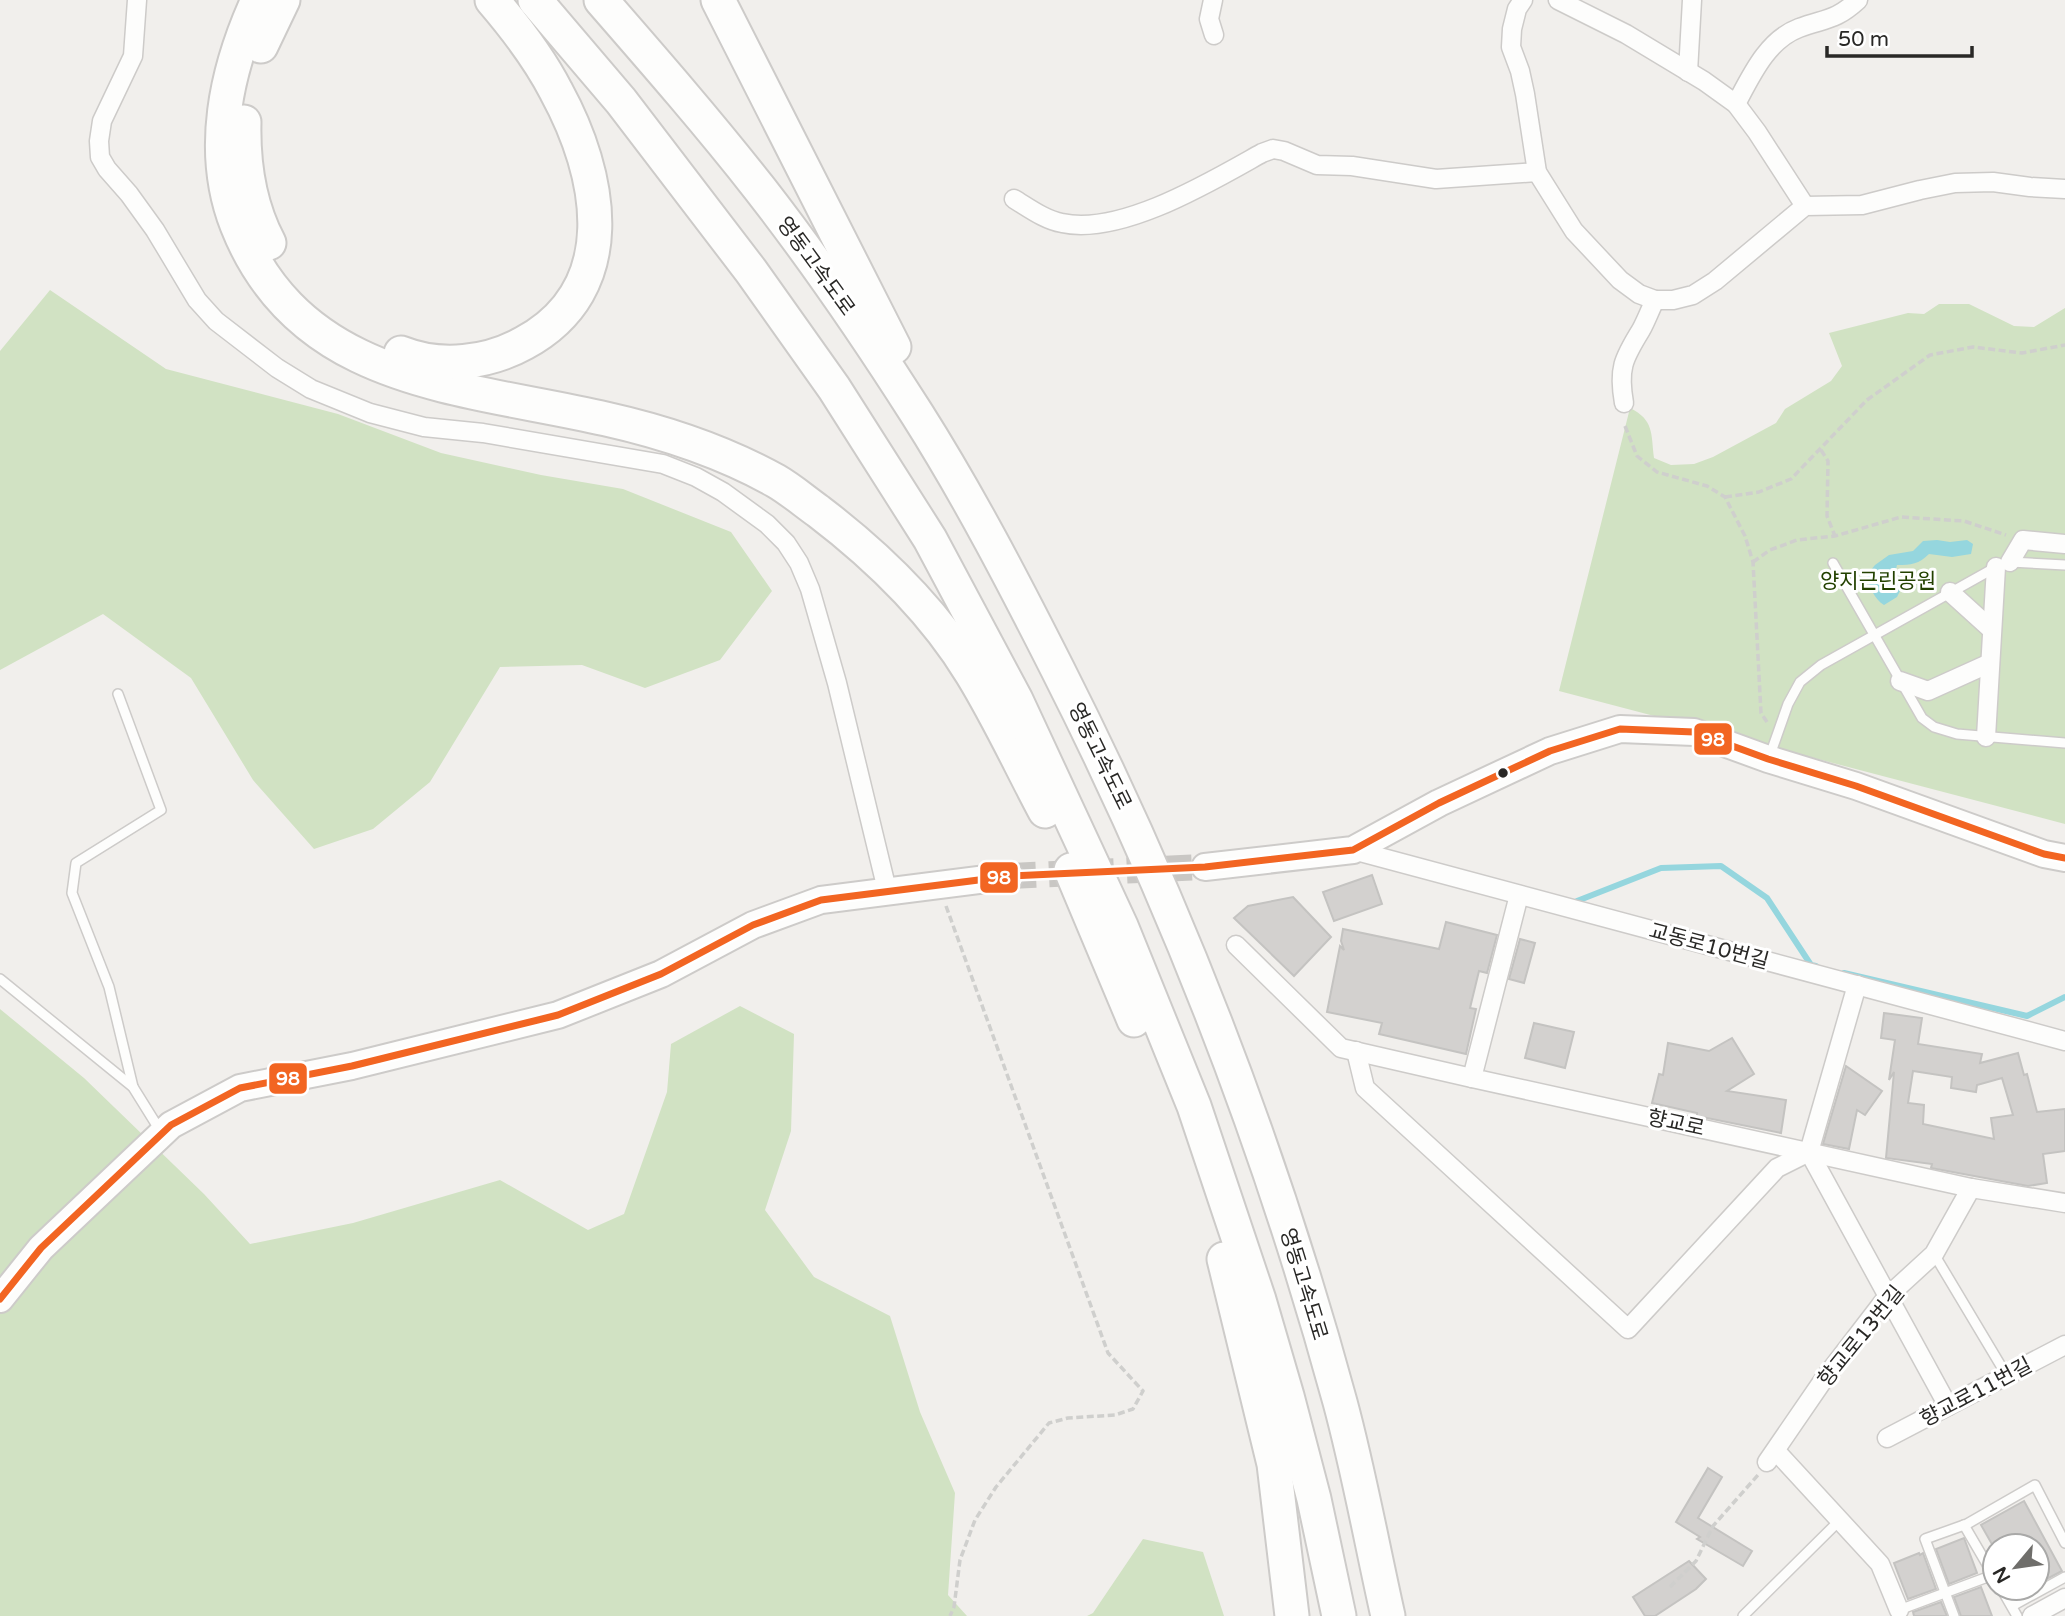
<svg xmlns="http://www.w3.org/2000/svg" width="2065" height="1616" viewBox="0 0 2065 1616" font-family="'Varela Round','Noto Sans KR',sans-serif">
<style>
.green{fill:#d1e2c3}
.water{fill:#95d6de}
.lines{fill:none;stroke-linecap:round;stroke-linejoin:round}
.stream{stroke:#95d6de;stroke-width:6}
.building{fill:#d3d1cf;stroke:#c4c3c1;stroke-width:2;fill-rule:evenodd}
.secondary-tunnel{stroke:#c9c7c4;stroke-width:26;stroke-dasharray:26 13;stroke-linecap:butt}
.lane-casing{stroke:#cdcbc9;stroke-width:12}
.street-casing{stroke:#cdcbc9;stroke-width:21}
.secondary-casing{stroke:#cdcbc9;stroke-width:30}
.highway-casing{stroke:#cdcbc9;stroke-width:37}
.path{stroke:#cfcfcd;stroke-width:3.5;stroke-dasharray:7 3.5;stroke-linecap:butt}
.lane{stroke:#fdfdfc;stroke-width:9}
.street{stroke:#fdfdfc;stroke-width:18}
.secondary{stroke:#fdfdfc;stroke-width:26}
.highway{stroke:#fdfdfc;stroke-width:33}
.bus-1-casing{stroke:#fff;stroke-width:12}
.bus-1{stroke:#f26522;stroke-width:7}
.bus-dot{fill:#292826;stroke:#fff;stroke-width:2.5}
.labels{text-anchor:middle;stroke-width:6;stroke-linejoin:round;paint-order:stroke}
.street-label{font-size:21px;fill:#292826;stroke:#fff}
.park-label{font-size:21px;fill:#234100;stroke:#fff}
.line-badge{stroke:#fff;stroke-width:2.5}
.badge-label{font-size:19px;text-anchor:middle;font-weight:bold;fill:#fff}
</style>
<rect width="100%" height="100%" fill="#f1efec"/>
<g class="green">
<polygon points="50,290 166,369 338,414 441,453 541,475 623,489 731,532 772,591 720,660 645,688 582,665 500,667 430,782 373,829 314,849 253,780 191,678 103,614 0,670 0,351"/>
<path d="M1939,304h30l45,22 20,1 31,-19v516l-506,-133 71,-283c24,12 21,25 24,50l17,7 23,-1 19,-7 63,-34 9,-14 46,-28 11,-15 -13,-33 79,-20 16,1z"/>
<polygon points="740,1006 794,1034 791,1131 765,1210 814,1277 890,1316 920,1412 955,1493 948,1595 967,1616 0,1616 0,1009 84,1078 204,1194 250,1244 353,1223 500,1180 588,1230 624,1214 667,1092 671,1044"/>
<polygon points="1143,1539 1203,1552 1224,1616 1087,1616 1093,1613"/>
</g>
<path class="water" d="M1937,540l13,2 17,-2 6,4 -2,10 -19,3 -23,-3c-10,10 -18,11 -32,11l-2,8 6,16 -4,8 -13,8c-10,-6 -15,-19 -17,-30l8,-10 14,-10 24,-4 10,-10z"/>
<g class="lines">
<g class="stream">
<polyline points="1577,901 1661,868 1721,866 1767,898 1811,965 1816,966"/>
<polyline points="1844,973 2027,1016 2065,997"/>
</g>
</g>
<g class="building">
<polygon points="1372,875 1382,904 1334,921 1323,892"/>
<polygon points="1293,897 1331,937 1294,976 1234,918 1248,906"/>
<polygon points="1446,922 1497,935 1487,973 1479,971 1470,1008 1476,1009 1466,1054 1379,1034 1382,1023 1327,1012 1340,946 1344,950 1341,941 1343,929 1439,949"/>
<polygon points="1520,939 1535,943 1524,983 1509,979"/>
<path d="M1884,1013l38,5 -4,26 64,10 -2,9 38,-10 6,22 3,-1 10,38 28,-3v42l-22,3 4,29 -19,3 -97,-18 1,-4 -46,-6 8,-86 -5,8 6,-40 -14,-2zM1913,1071l39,6 -1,11 25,4 1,-7 25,-7 11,37 -22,3 3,21 -71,-15 1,-19 -16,-2z"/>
<polygon points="1534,1023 1574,1032 1565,1068 1525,1058"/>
<polygon points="1732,1038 1754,1074 1727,1091 1786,1100 1781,1133 1697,1116 1697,1113 1652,1103 1659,1074 1663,1075 1668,1043 1709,1051"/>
<polygon points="1846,1066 1882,1091 1865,1115 1857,1110 1849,1149 1823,1144"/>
<polygon points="1708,1468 1722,1477 1698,1518 1752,1551 1743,1566 1697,1539 1700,1537 1676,1522"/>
<polygon points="2024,1501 2062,1571 2037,1584 2037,1546 1993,1546 1981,1525"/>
<polygon points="1964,1538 1977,1573 1949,1584 1936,1549"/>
<polygon points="1919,1553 1920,1555 1923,1553 1936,1589 1908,1599 1894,1563"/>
<polygon points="1689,1561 1706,1579 1696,1589 1655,1616 1645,1616 1633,1597"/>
<polygon points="1981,1587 1992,1616 1961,1616 1954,1597"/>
<polygon points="1941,1602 1947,1616 1914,1616 1913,1612"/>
</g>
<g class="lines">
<polyline class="secondary-tunnel" points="1010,876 1205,867"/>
<g class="lane-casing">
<g id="lane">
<polyline points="2011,562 2065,565"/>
<polyline points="1833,563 1922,718 1934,727 1957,734 2065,743"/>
<polyline points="118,694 161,810 76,863 72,893 109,987 133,1087"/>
<polyline points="1769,758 1788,704 1800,682 1821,665 1998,566"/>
<polyline points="0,979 133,1087 161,1132"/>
<polyline points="1934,1254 2007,1376"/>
<polyline points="1964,1525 1995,1578"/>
<polyline points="2001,1588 2017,1616"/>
<polyline points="2012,1606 2065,1577"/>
<polyline points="1899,1610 1993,1575"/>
<polyline points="1743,1616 1840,1520"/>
<polyline points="1954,1616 1925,1539 1967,1524 2035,1485 2065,1543"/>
</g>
</g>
<g class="street-casing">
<g id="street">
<polyline points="137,0 133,56 102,121 99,141 100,157 107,169 129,194 155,230 197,300 216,321 277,368 311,389 370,413 424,427 483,433 663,464 696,477 723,492 767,524 786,543 799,563 810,589 837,683 887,890"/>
<polyline points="1213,0 1209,19 1214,35"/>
<polyline points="1523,0 1517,9 1512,29 1511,47 1520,71 1525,94 1537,172 1574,231 1620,280 1639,294 1655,300 1673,300 1693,295 1715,281 1805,206 1862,205 1920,190 1955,183 1993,182 2030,187 2065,189"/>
<polyline points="1558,0 1626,34 1704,81 1736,104 1757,132 1805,206"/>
<polyline points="1688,72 1692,0"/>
<path d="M1736,104c15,-28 31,-64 63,-76 27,-10 36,-7 59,-28"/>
<path d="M1014,199c15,9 31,21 48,24 59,13 150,-42 200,-70l11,-4 11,2 33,14 35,1 84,13 101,-7"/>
<path d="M1624,403c-6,-34 -1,-44 17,-73 5,-9 9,-20 14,-30"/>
<polyline points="2010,562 2023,540 2065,544"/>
<polyline points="1950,592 1992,630"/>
<polyline points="1900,681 1928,691 1990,663"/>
<polyline points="1986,737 1996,567"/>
<polyline points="1353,850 2065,1041"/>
<polyline points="1519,895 1472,1078 1971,1188 2065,1203"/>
<polyline points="1236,945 1341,1048 1472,1078"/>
<polyline points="1857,985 1809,1152 1948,1406"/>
<polyline points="1356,1051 1365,1088 1628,1329 1777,1168 1809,1152"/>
<polyline points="1887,1438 2065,1345"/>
<polyline points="1776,1451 1880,1564 1899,1610"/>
<polyline points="1767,1462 1824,1379 1887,1297 1934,1254 1971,1188"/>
<polyline points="2032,1616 2065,1598"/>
</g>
</g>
<g class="secondary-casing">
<g id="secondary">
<polyline points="1205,867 1353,850 1439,803 1550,751 1620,729 1694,732 1768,759 1856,786 2044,854 2065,858"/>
<polyline points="0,1299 41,1248 171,1125 240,1088 352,1066 558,1015 661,974 753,925 821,900 1010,876"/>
</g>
</g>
<g class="highway-casing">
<g id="highway">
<path d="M258,0c-32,70 -50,151 -21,225 63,160 226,161 369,194 58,13 118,33 170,62 14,8 28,20 42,30 59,45 115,99 154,163 27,44 49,92 73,137"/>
<polyline points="535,0 621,101 751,271 834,388 930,539 1016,700 1121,926 1194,1106 1259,1300 1287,1396 1314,1499 1339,1616"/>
<path d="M601,0c54,62 108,124 159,189 56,72 108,148 157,225 52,82 97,169 141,256 118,233 213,479 282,732 19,70 32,143 48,214"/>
<polyline points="718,0 894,347"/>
<polyline points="261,46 283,0"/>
<path d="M244,122c-1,41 6,85 25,121"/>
<path d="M401,353c40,16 87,10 123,-10 100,-54 78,-168 32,-252 -17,-33 -40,-63 -64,-91"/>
<polyline points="1071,870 1134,1020"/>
<polyline points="1224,1259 1274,1464 1292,1616"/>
</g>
</g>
<g class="path">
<polyline points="1625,426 1637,456 1657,472 1707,486 1725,497 1745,536 1753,562 1761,713 1767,722"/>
<polyline points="1821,450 1828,461 1827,516 1835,536"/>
<polyline points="1725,497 1759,492 1791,479 1867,400 1930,355 1973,347 2022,353 2065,345"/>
<polyline points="1753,562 1770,550 1797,540 1835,536 1901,517 1964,521 2006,535"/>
<polyline points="946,906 1108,1353 1143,1391 1133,1409 1115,1415 1068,1418 1049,1423 996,1487 975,1520 960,1560 954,1607 950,1616"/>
<polyline points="1670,1587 1696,1561 1713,1526 1758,1475"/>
</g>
<use href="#lane" class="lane"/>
<use href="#street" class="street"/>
<use href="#secondary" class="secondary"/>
<use href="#highway" class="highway"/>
<g class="bus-1-casing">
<polyline id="bus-1" points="0,1299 41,1248 171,1125 240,1088 352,1066 558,1015 661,974 753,925 821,900 1010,876 1205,867 1353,850 1439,803 1550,751 1620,729 1694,732 1768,759 1856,786 2044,854 2065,858"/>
</g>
<use href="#bus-1" class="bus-1"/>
</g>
<circle class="bus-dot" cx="1503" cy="773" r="6"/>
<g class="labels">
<g class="street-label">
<text transform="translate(816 266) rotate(54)" y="7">영동고속도로</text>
<text transform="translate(1100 756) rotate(64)" y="7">영동고속도로</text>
<text transform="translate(1709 946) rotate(15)" y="7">교동로10번길</text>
<text transform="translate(1676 1123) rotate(12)" y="7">향교로</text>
<text transform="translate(1304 1284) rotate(73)" y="7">영동고속도로</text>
<text transform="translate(1861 1336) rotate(-51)" y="7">향교로13번길</text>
<text transform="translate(1976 1392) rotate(-28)" y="7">향교로11번길</text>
</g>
<g class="park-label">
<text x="1878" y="588">양지근린공원</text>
</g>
</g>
<g class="line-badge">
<rect x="1693" y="722" width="40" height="34" rx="7" fill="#f26522"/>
<rect x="979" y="861" width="40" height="33" rx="7" fill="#f26522"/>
<rect x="268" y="1062" width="40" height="33" rx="7" fill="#f26522"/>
</g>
<g class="badge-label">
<text x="1713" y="746">98</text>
<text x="999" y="884">98</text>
<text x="288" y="1085">98</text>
</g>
<g transform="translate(2016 1567) rotate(241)"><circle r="33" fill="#ffffff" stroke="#a9a9a8" stroke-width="2"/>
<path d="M0-5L12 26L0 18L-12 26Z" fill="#6f6e6b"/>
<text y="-10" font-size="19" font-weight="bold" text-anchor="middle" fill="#292826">N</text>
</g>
<path d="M1827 46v10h145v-10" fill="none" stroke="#292826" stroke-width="3.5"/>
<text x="1838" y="46" font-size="21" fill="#292826" stroke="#ffffff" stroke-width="5" paint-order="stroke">50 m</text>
</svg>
